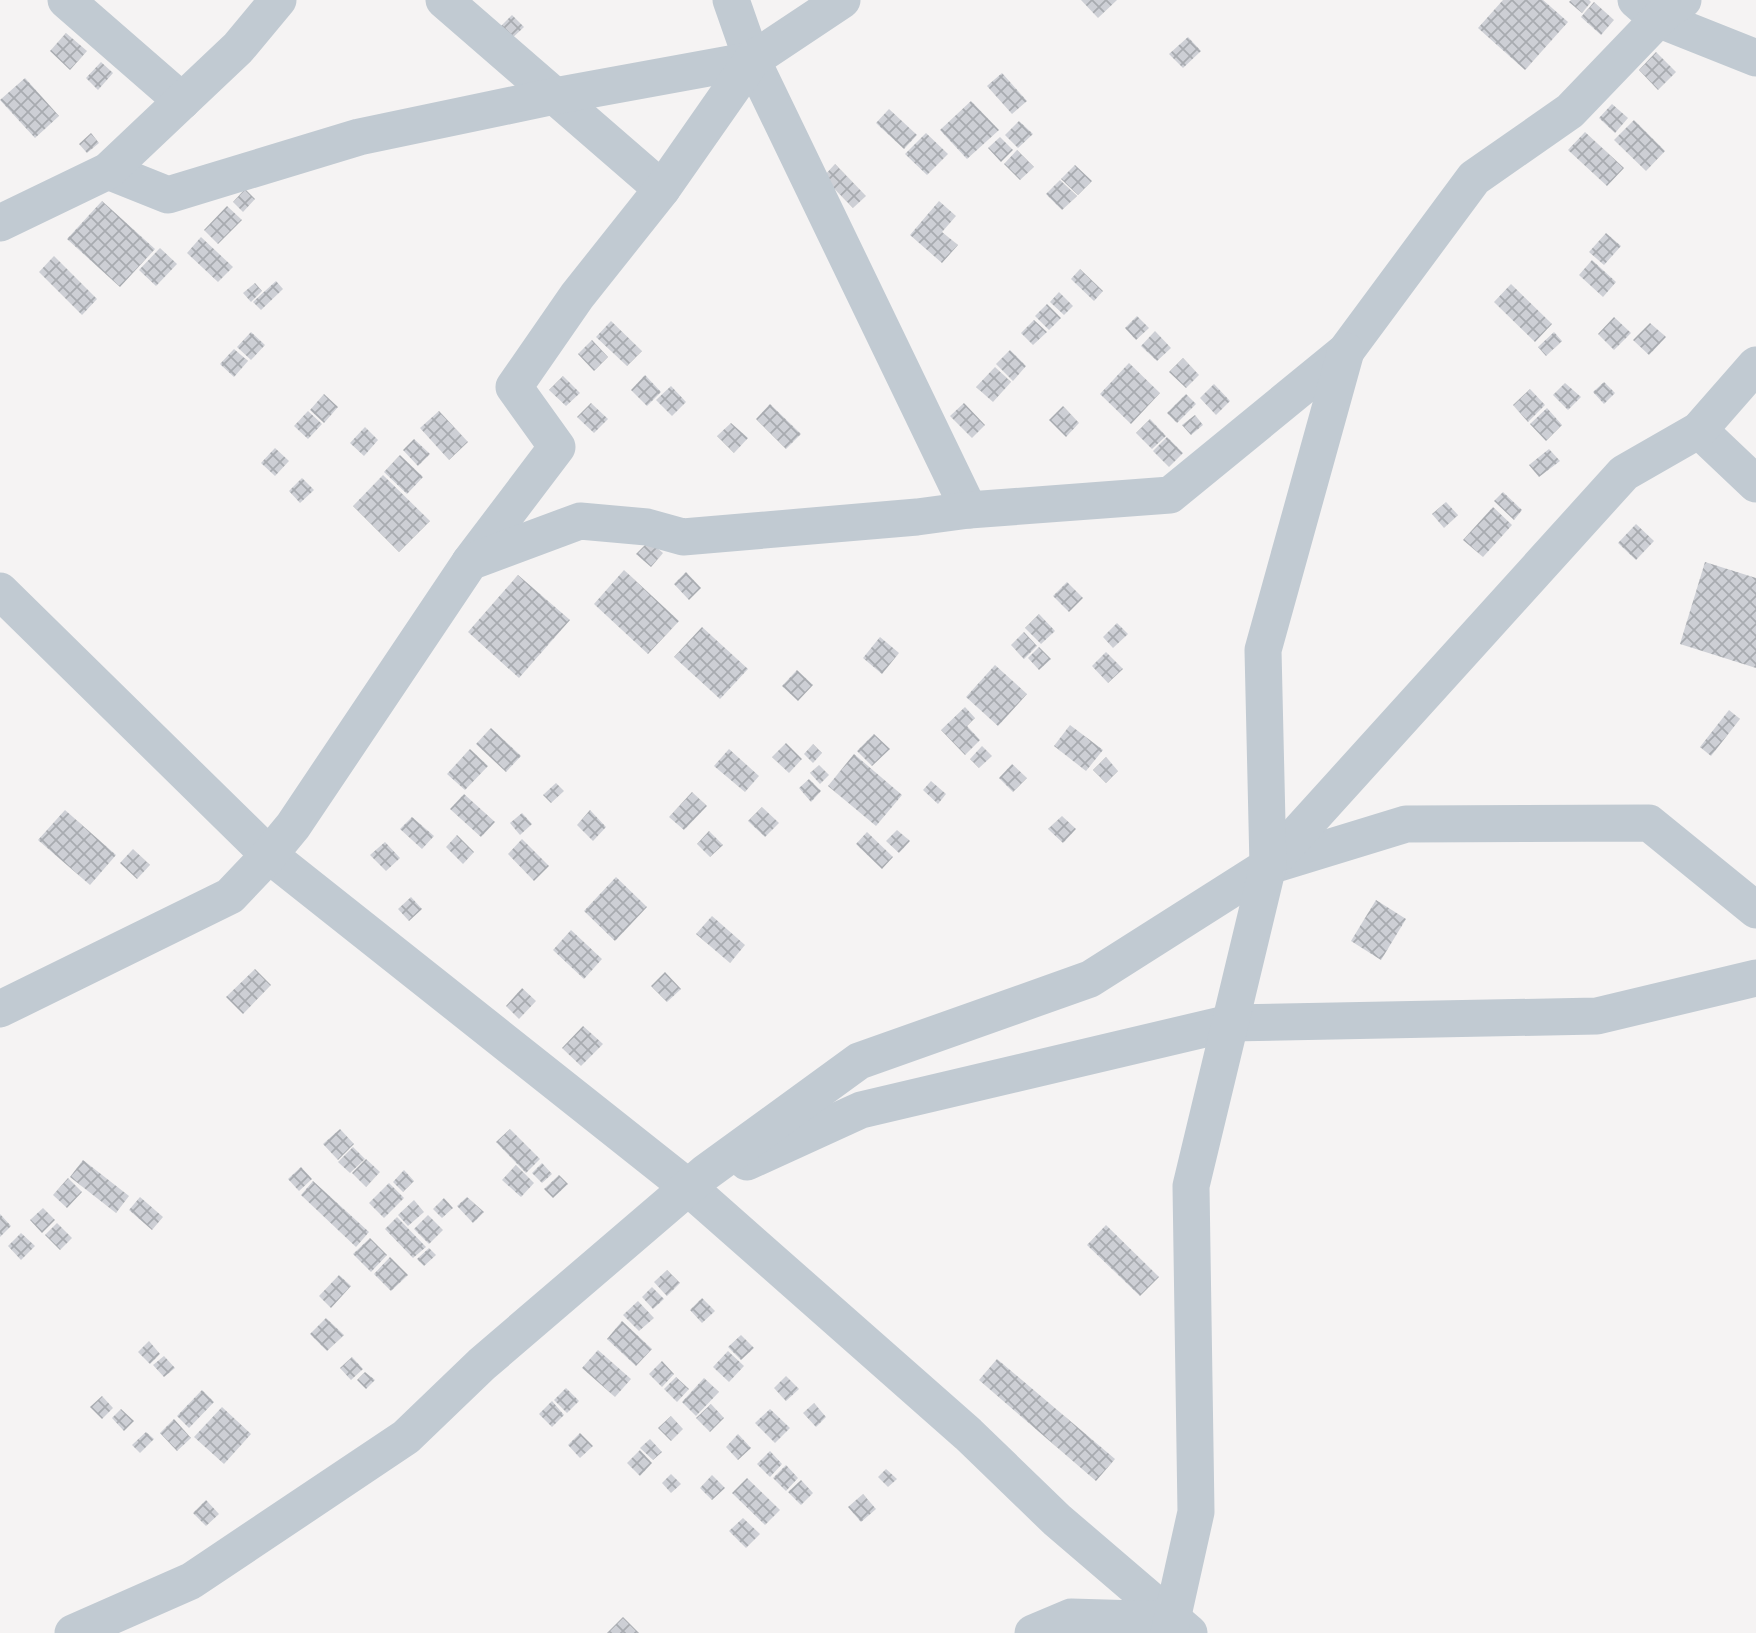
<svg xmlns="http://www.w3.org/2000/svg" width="1756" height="1633" viewBox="0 0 1756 1633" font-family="'Space Grotesk',sans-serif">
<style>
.building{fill:url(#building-cross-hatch)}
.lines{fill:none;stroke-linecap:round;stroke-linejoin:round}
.minor{stroke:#c1cad2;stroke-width:37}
</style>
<defs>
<pattern id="building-cross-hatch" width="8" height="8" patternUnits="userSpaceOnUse" patternTransform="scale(1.75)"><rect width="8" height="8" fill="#cdcfd5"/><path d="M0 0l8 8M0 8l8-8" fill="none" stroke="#a8abb0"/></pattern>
</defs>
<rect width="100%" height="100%" fill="#f5f3f3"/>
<g class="building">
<polygon points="1081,0 1117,0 1098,18"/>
<polygon points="1503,0 1543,0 1568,22 1525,70 1478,28"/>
<polygon points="1571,0 1589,0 1591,2 1582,13 1569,2"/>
<polygon points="1594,2 1614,20 1601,35 1581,17"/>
<polygon points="512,15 524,27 508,42 496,31"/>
<polygon points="66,33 87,51 70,70 50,51"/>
<polygon points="1188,37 1201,51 1183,68 1169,54"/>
<polygon points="1656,52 1676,72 1658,90 1639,70"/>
<polygon points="101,62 113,73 98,90 86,78"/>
<polygon points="1002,73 1027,101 1012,114 987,86"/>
<polygon points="25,78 59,116 35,138 0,100"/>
<polygon points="971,101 999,130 967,159 940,130"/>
<polygon points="1612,104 1628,118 1615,133 1599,118"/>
<polygon points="889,109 917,135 904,149 876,123"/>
<polygon points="1634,120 1665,151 1646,171 1614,140"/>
<polygon points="1019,121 1033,134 1018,148 1005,135"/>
<polygon points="1585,132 1624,168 1607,186 1568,150"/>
<polygon points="91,133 99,143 87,153 79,144"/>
<polygon points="926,133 948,154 927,175 905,154"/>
<polygon points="1000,137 1013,150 1001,162 988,148"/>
<polygon points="1017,150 1034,167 1020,180 1004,164"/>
<polygon points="835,164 866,196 853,208 823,177"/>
<polygon points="1075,165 1092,181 1078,195 1061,179"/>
<polygon points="1060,180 1077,196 1062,210 1046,194"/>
<polygon points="245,189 255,199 243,212 233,202"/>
<polygon points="102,201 155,249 120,287 67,239"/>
<polygon points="939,201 956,216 942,232 958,245 942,263 910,235"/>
<polygon points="227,206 242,220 218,244 204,230"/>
<polygon points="1606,233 1621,246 1604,265 1589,252"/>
<polygon points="201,237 233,267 218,282 187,253"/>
<polygon points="160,248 177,264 156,286 139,270"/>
<polygon points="54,256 97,299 82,315 39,272"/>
<polygon points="1592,260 1616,282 1603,297 1579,275"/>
<polygon points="1080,269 1103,291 1094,301 1071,279"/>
<polygon points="276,281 283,289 261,310 253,302"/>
<polygon points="255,283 262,291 251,302 243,293"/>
<polygon points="1511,284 1552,324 1535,342 1494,302"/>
<polygon points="1059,292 1073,306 1064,315 1050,302"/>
<polygon points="1047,304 1061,318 1049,330 1035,316"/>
<polygon points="1137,316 1149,328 1136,340 1125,328"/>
<polygon points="1614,317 1631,333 1614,350 1598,334"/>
<polygon points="1034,320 1047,332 1033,345 1021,333"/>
<polygon points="611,321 642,351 627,366 596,337"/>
<polygon points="1650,323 1666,337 1649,355 1633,340"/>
<polygon points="1155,331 1171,348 1157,361 1141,346"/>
<polygon points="251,332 265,345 251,360 237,347"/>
<polygon points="1554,332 1562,341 1546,356 1538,347"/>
<polygon points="592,340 608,357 594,371 578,354"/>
<polygon points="234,349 248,361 234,377 220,364"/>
<polygon points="1010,350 1026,366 1013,381 996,364"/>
<polygon points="1183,358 1199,375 1186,388 1169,372"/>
<polygon points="1129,363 1160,393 1131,424 1100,394"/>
<polygon points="995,367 1011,382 993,402 976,387"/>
<polygon points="645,375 661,392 647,406 631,390"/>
<polygon points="563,376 580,393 566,406 549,390"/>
<polygon points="1604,382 1615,393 1604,404 1593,392"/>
<polygon points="1565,383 1581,397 1568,410 1553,395"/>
<polygon points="1214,384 1230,401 1216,415 1200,398"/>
<polygon points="671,386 686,402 672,416 656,400"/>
<polygon points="1530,389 1545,405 1528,422 1513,405"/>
<polygon points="324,394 338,407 324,423 310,410"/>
<polygon points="1186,394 1196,404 1177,423 1167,413"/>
<polygon points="591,403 608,419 594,433 577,417"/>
<polygon points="964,403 985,425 972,438 950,416"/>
<polygon points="770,404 801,434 786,449 756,419"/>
<polygon points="1063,406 1079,423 1066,437 1049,420"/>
<polygon points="1547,408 1562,425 1546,441 1530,424"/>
<polygon points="308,411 322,424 308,439 294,426"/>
<polygon points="439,411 468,442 449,460 420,428"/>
<polygon points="1195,415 1203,425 1191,435 1182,425"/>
<polygon points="1150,419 1166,436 1152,449 1136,433"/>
<polygon points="731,423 748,438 734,453 717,436"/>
<polygon points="365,427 378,440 364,456 350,443"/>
<polygon points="1167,437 1183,453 1169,467 1153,451"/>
<polygon points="414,439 430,454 418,466 403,450"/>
<polygon points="275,448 289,461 275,476 261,463"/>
<polygon points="1549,449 1560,461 1539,477 1529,465"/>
<polygon points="400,455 423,477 407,494 384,472"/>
<polygon points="383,475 430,521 399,552 353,506"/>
<polygon points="302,478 314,490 300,503 289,491"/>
<polygon points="1503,492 1522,510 1514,520 1494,501"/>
<polygon points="1446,502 1458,515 1444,528 1432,514"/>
<polygon points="1493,507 1512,525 1483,557 1463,540"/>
<polygon points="1636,524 1654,541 1636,560 1618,543"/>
<polygon points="649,541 663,553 651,567 636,554"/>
<polygon points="1705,562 1756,578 1756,668 1680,644"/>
<polygon points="624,570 679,621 648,654 594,604"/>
<polygon points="686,572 701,588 689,600 674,584"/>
<polygon points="518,575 570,620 519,678 468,632"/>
<polygon points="1067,582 1083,598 1069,612 1053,596"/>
<polygon points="1039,614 1055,631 1041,644 1025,628"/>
<polygon points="1117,623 1128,634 1113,648 1103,637"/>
<polygon points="702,627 748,669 720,699 674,657"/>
<polygon points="1024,632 1037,646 1024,659 1011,645"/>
<polygon points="880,637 899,653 882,674 863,658"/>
<polygon points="1039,647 1051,659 1039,670 1028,658"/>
<polygon points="1106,652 1123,669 1108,683 1092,666"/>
<polygon points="995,665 1027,694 998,726 966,697"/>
<polygon points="797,670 813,685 798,701 782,686"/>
<polygon points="965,707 975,718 967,726 980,740 965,755 941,730"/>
<polygon points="1729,710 1740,719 1711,756 1700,747"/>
<polygon points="1070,725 1103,750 1086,771 1054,746"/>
<polygon points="491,728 521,756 506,772 476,744"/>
<polygon points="874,734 890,749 872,766 857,751"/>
<polygon points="786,743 802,759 789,773 772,757"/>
<polygon points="813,744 822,753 813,763 804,754"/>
<polygon points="982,746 992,756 979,768 970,759"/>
<polygon points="470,749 488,766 465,790 447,774"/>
<polygon points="729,749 759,776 745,792 714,766"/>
<polygon points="854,754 902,795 876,826 828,786"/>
<polygon points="1106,757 1118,771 1106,783 1093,770"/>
<polygon points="1012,764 1027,778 1013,792 999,778"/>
<polygon points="819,765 829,775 820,784 810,773"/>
<polygon points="809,779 821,791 811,802 799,788"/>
<polygon points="931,781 946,794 938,804 923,790"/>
<polygon points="556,783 564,791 551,803 543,795"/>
<polygon points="692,792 707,806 684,830 669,817"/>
<polygon points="464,794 495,822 481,837 450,809"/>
<polygon points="762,807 779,823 765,837 748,821"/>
<polygon points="65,810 116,855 90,885 38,840"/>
<polygon points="590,810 606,827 593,841 577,825"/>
<polygon points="522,813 532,824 520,835 510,823"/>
<polygon points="1062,816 1076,829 1063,843 1048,829"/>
<polygon points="412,817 434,836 422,849 400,829"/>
<polygon points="897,830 910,841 899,853 886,841"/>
<polygon points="709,831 723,845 710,857 697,844"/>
<polygon points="867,832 893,857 882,869 856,844"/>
<polygon points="457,835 474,852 463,864 446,847"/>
<polygon points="522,839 549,866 534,881 508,854"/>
<polygon points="385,842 400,858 386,871 370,855"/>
<polygon points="133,849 150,865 137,879 120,863"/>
<polygon points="616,877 647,907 615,941 584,911"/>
<polygon points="411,897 422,909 409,921 398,909"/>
<polygon points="1376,900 1406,919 1381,960 1351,941"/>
<polygon points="712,916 745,945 730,963 696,934"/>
<polygon points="571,930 602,959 584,979 553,950"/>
<polygon points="255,969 271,985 243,1014 226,997"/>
<polygon points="665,972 681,989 667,1002 651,986"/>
<polygon points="522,988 536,1001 519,1019 506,1006"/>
<polygon points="583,1026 603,1044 581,1066 562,1048"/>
<polygon points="340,1129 354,1144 338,1160 323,1144"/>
<polygon points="510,1129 540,1159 526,1173 496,1142"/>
<polygon points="353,1147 365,1159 350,1173 338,1162"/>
<polygon points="366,1159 380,1172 366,1187 352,1173"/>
<polygon points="83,1160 129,1196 116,1213 70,1177"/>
<polygon points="542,1163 552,1174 542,1183 532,1173"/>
<polygon points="516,1165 534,1183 521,1197 502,1180"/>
<polygon points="301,1167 312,1179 299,1191 288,1179"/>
<polygon points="404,1170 414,1181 403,1192 393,1182"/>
<polygon points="559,1175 568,1184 553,1198 544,1189"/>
<polygon points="68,1178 82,1192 67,1208 53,1195"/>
<polygon points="313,1181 369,1232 356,1247 301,1195"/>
<polygon points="389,1183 404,1198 384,1218 369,1203"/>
<polygon points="140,1197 163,1217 152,1230 129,1210"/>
<polygon points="467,1197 484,1212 473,1223 457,1206"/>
<polygon points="444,1198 453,1208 442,1218 433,1209"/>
<polygon points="414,1200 424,1212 408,1226 398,1215"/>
<polygon points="43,1208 55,1220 42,1233 30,1220"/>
<polygon points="0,1214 11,1226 0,1237"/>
<polygon points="428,1215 443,1230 429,1244 414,1229"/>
<polygon points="397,1217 426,1247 413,1258 385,1229"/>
<polygon points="57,1223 72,1238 60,1250 45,1235"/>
<polygon points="1106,1225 1159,1277 1140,1296 1087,1245"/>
<polygon points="21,1233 35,1246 21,1260 8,1246"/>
<polygon points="370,1238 387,1255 371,1272 353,1254"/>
<polygon points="429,1248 436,1255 424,1266 417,1259"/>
<polygon points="390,1257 408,1275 391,1291 374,1274"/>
<polygon points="667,1270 680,1283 667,1296 654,1282"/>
<polygon points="339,1275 351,1286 331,1308 319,1296"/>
<polygon points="652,1287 664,1299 653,1309 642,1297"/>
<polygon points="702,1298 715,1311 702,1323 690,1310"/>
<polygon points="638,1301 654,1318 639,1331 623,1315"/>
<polygon points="326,1318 344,1335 327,1351 310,1334"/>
<polygon points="622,1321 652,1349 636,1366 607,1339"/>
<polygon points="741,1335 754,1348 741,1360 728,1347"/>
<polygon points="149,1341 160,1354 150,1364 138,1352"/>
<polygon points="598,1350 631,1379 615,1397 582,1368"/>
<polygon points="728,1351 744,1366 729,1382 713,1367"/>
<polygon points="164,1356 175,1368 164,1377 153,1365"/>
<polygon points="352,1357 363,1369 351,1380 340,1368"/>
<polygon points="997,1359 1115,1459 1096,1481 979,1380"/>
<polygon points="662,1361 674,1374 662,1387 649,1374"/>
<polygon points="365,1372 375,1380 366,1389 357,1380"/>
<polygon points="786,1376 799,1389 786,1401 774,1388"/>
<polygon points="676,1377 689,1389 677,1402 664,1389"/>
<polygon points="704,1378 719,1392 696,1416 682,1402"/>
<polygon points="566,1388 579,1401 567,1413 554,1400"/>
<polygon points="202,1390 214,1402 189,1428 177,1416"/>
<polygon points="102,1396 113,1408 102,1419 90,1407"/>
<polygon points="552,1401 564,1415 552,1427 539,1414"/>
<polygon points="814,1403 826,1417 816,1427 803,1413"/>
<polygon points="711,1404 724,1418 710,1432 696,1418"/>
<polygon points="222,1407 251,1434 224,1464 194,1437"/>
<polygon points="121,1409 134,1421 124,1431 112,1418"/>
<polygon points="770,1409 790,1428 775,1443 755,1423"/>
<polygon points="671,1416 683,1429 671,1441 658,1428"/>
<polygon points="174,1419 191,1438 177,1451 160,1433"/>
<polygon points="146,1432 154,1439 140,1453 132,1445"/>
<polygon points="580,1433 593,1446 580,1458 568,1445"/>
<polygon points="738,1434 751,1448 738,1460 726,1447"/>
<polygon points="650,1439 662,1452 653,1460 640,1448"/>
<polygon points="640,1450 652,1463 640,1476 627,1463"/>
<polygon points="770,1451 782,1464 770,1477 757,1464"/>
<polygon points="786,1465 798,1478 786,1491 773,1478"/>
<polygon points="886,1469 897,1479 888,1487 878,1477"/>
<polygon points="671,1474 681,1484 671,1493 662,1483"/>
<polygon points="712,1475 725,1488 712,1500 700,1488"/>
<polygon points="747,1478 780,1510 765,1525 732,1493"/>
<polygon points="801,1480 813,1493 801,1505 788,1492"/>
<polygon points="863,1494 876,1509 861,1522 848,1507"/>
<polygon points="206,1500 219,1514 206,1526 193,1513"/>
<polygon points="743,1518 760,1534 746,1548 729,1531"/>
<polygon points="623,1617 639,1633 607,1633"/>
</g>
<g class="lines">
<g class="minor">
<polyline points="66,0 182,101"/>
<polyline points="444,0 662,189"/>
<polyline points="731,0 752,60 969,510"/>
<polyline points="1636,0 1658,19 1756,58"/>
<polyline points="108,171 168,195 359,137 555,96 752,60"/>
<polyline points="0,223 108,171 238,48 278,0"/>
<polyline points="1699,430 1756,484"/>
<polyline points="470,562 557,447 514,387 577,296 662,189 752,60 842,0"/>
<polyline points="0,591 269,855 689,1188 968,1434 1057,1520 1189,1633"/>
<polyline points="1269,866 1406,824 1649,823 1756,910"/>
<polyline points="0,1009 230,896 269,855 293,826 470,562 580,521 647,527 683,537 917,517 969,510 1170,495 1346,351 1474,178 1570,111 1667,10 1683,0"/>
<polyline points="747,1162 861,1110 1230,1023 1597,1016 1756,978"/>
<polyline points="73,1633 191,1581 406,1437 482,1364 705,1173 859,1061 1090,979 1268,866 1624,473 1699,430 1756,365"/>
<polyline points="1033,1633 1071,1617 1174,1620"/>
<polyline points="1169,1633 1196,1512 1191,1186 1268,866 1263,650 1346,351"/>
</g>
</g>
</svg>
